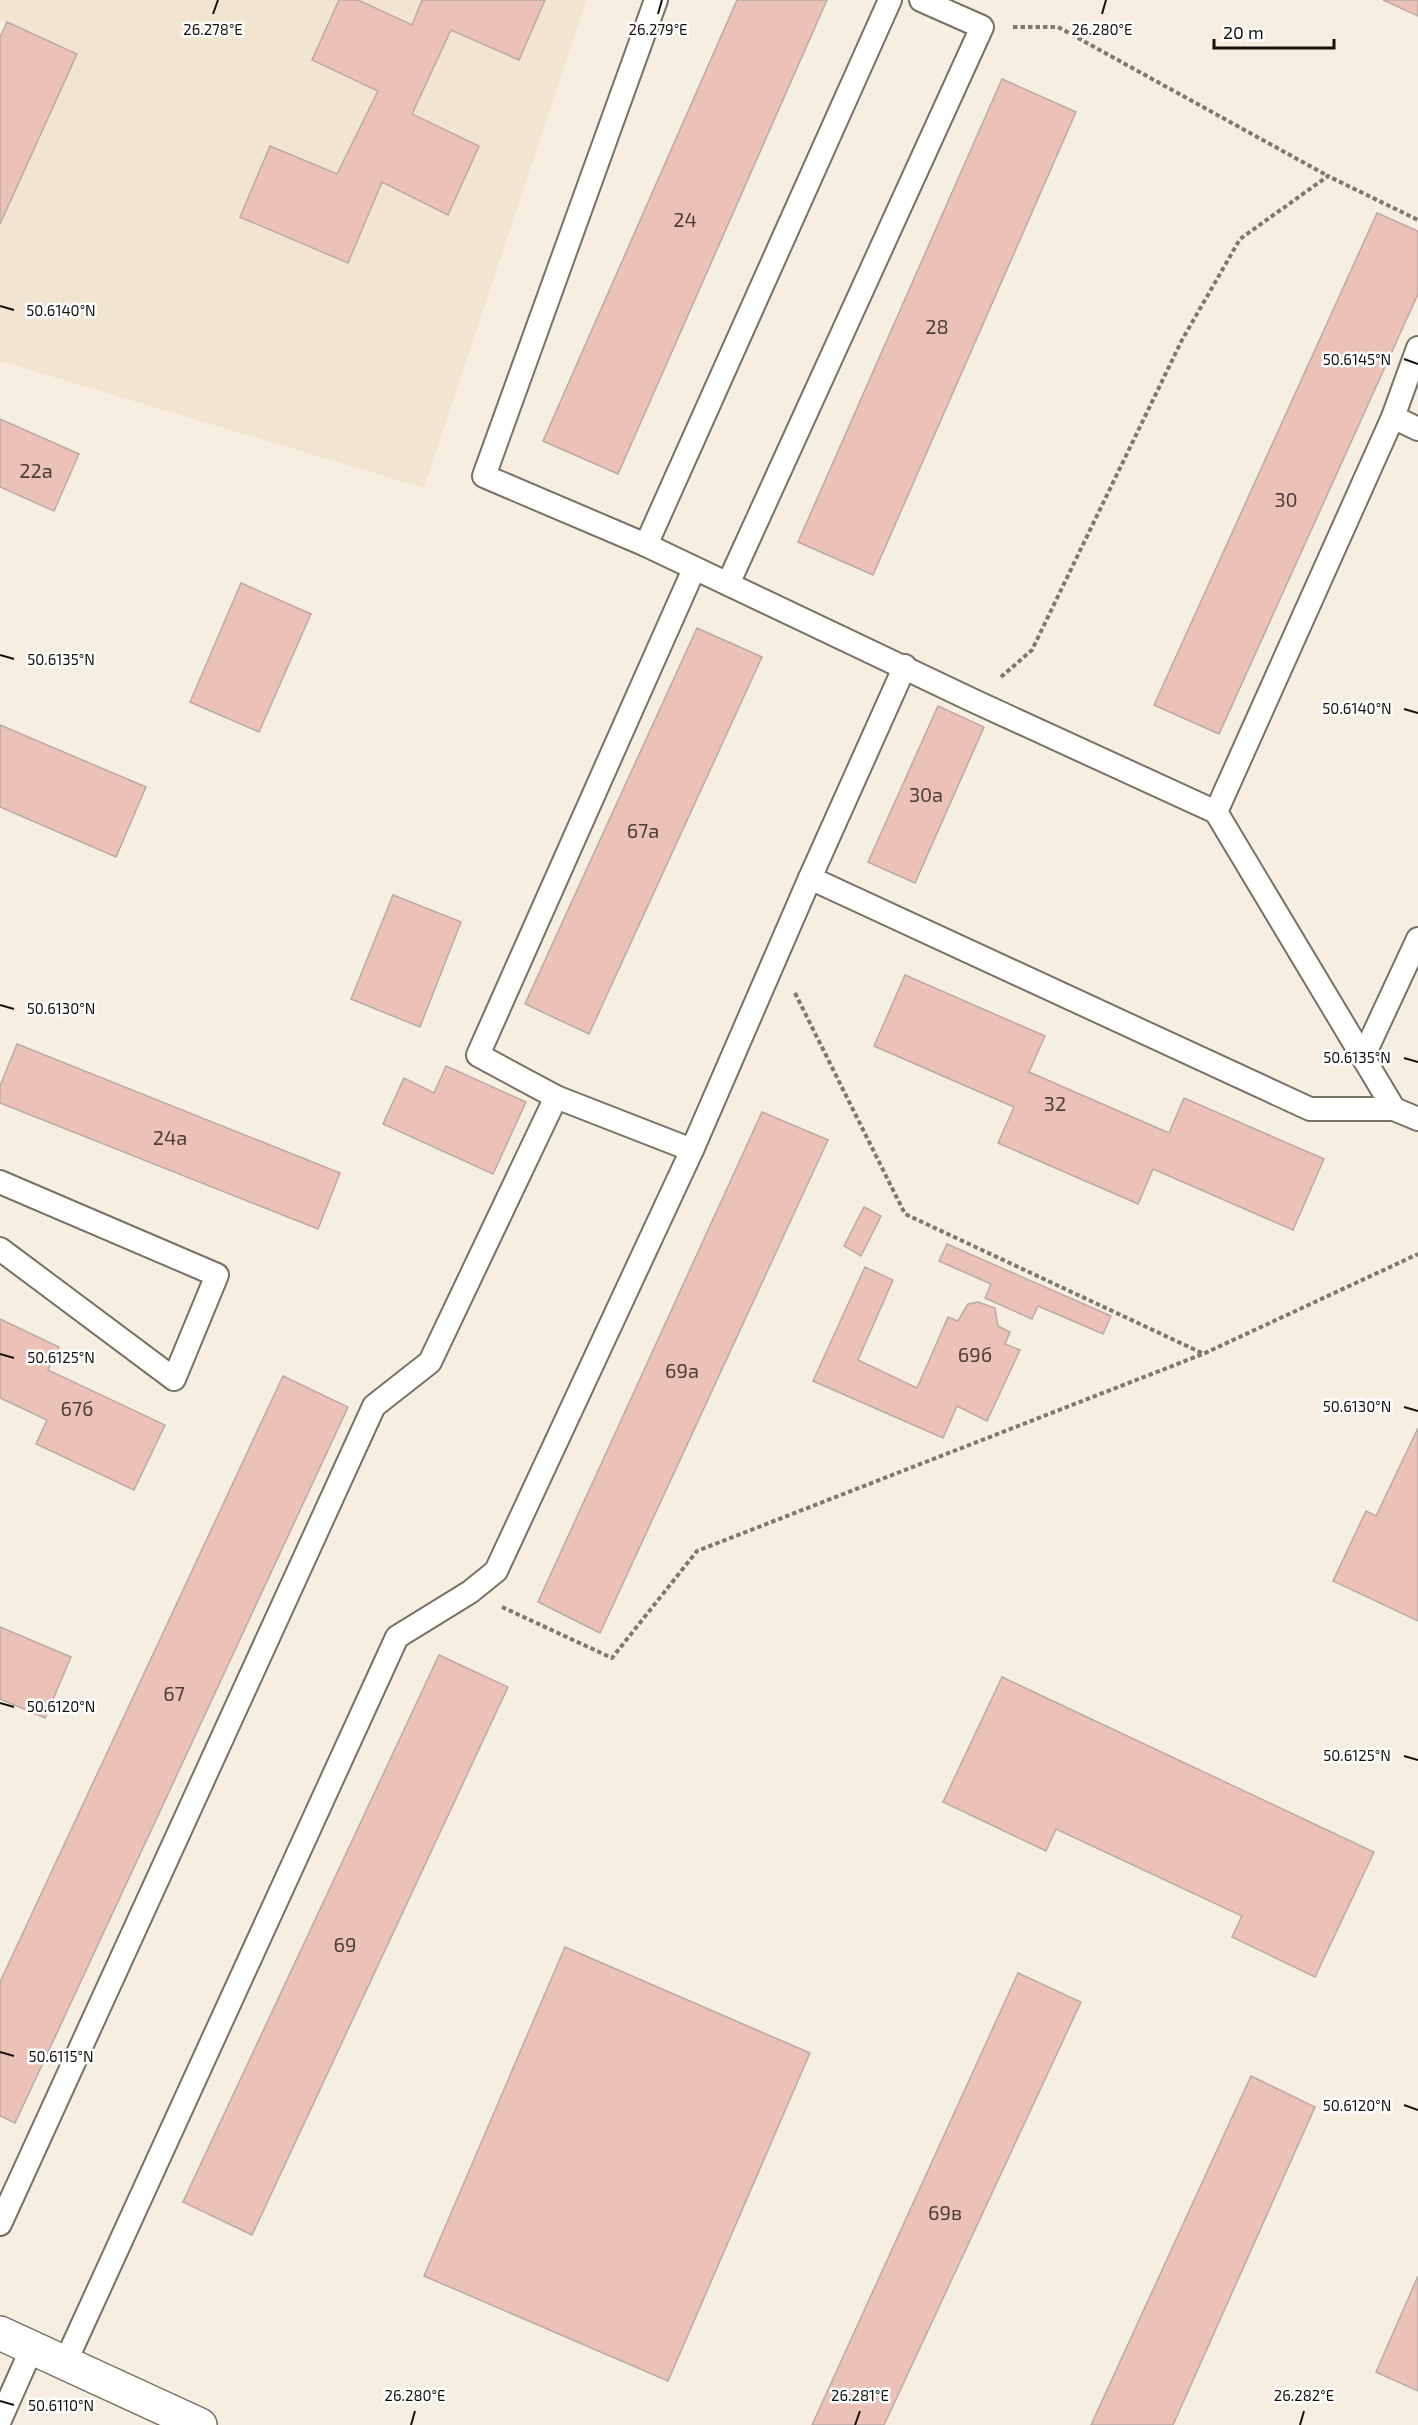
<svg xmlns="http://www.w3.org/2000/svg" width="1418" height="2425" viewBox="0 0 1418 2425" font-family="'Exo 2',sans-serif">
<style>
.education{fill:#f1e4d0}
.building{fill:#ebc1b8;stroke:#bbaaa6;stroke-width:1.5}
.lines{fill:none;stroke-linecap:round;stroke-linejoin:round}
.service-casing{stroke:#787265;stroke-width:26}
.tertiary-casing{stroke:#787265;stroke-width:36}
.path{stroke:#7d796f;stroke-width:4;stroke-dasharray:4.5 3;stroke-linecap:butt}
.service{stroke:#fff;stroke-width:22}
.tertiary{stroke:#fff;stroke-width:33}
.ticks{fill:none;stroke:#15120d;stroke-width:2}
.labels{text-anchor:middle;stroke-width:5;stroke-linejoin:round;paint-order:stroke}
.number-label{font-size:20px;fill:#4a3e38}
.ticks-label{font-size:15px;text-anchor:middle;fill:#15120d;stroke:#fff;stroke-width:5;stroke-linejoin:round;paint-order:stroke}
</style>
<rect width="100%" height="100%" fill="#f6efe1"/>
<polygon class="education" points="0,0 587,0 424,488 0,361 0,224 77,54 0,19"/>
<g class="building">
<polygon points="339,0 358,0 412,25 422,0 545,0 519,60 451,30 412,114 479,146 448,215 382,182 348,263 240,217 270,146 337,174 378,91 312,60"/>
<polygon points="737,0 827,0 618,474 543,441"/>
<polygon points="1383,0 1418,0 1418,16"/>
<polygon points="7,22 77,54 0,224 0,37"/>
<polygon points="1002,79 1076,112 873,575 798,542"/>
<polygon points="1377,213 1418,231 1418,294 1219,734 1154,705"/>
<polygon points="0,419 79,454 54,511 0,487"/>
<polygon points="241,583 311,614 259,732 190,702"/>
<polygon points="697,628 762,657 589,1034 525,1004"/>
<polygon points="938,706 984,727 915,883 868,862"/>
<polygon points="0,725 146,787 116,857 0,807"/>
<polygon points="393,895 461,922 420,1027 351,999"/>
<polygon points="905,975 1045,1036 1029,1072 1169,1133 1184,1098 1324,1159 1293,1230 1153,1169 1138,1204 998,1143 1014,1107 874,1046"/>
<polygon points="17,1044 340,1173 318,1229 0,1103 0,1086"/>
<polygon points="446,1066 526,1102 493,1174 383,1124 404,1078 434,1093"/>
<polygon points="762,1112 828,1140 600,1633 538,1602"/>
<polygon points="864,1207 881,1216 861,1256 844,1246"/>
<polygon points="947,1244 1111,1316 1103,1334 1038,1306 1032,1319 985,1298 991,1284 939,1261"/>
<polygon points="865,1267 893,1280 858,1360 917,1388 948,1317 958,1321 968,1304 978,1302 995,1308 998,1326 1010,1332 1005,1344 1020,1350 987,1421 957,1406 943,1438 813,1381"/>
<polygon points="0,1319 59,1347 48,1370 165,1425 134,1490 36,1444 47,1420 0,1398"/>
<polygon points="283,1376 348,1407 15,2123 0,2116 0,1982"/>
<polygon points="1418,1428 1418,1621 1333,1581 1366,1511 1376,1516"/>
<polygon points="0,1627 71,1657 45,1718 0,1699"/>
<polygon points="439,1655 508,1687 252,2235 183,2202"/>
<polygon points="1002,1677 1374,1852 1315,1977 1232,1937 1242,1916 1056,1829 1046,1851 943,1802"/>
<polygon points="565,1947 810,2053 668,2381 424,2276"/>
<polygon points="1018,1973 1081,2002 884,2425 812,2425"/>
<polygon points="1251,2076 1315,2107 1173,2425 1091,2425"/>
<polygon points="1418,2276 1418,2391 1376,2372"/>
</g>
<g class="lines">
<g class="service-casing">
<g id="service">
<polyline points="656,0 484,476 646,545 974,701 1216,812 1394,1109"/>
<polyline points="1393,417 1418,348"/>
<polyline points="646,545 890,0"/>
<polyline points="728,584 982,27 921,0"/>
<polyline points="905,666 810,878 1310,1109 1394,1109 1418,1119"/>
<polyline points="1216,812 1393,417 1418,429"/>
<polyline points="1363,1057 1418,939"/>
<polyline points="692,1150 556,1097 478,1055 694,569"/>
<polyline points="0,1182 217,1275 174,1379 0,1249"/>
<polyline points="0,2224 374,1406 430,1362 556,1097"/>
<polyline points="65,2363 397,1637 470,1592 496,1571 692,1150 810,878"/>
<polyline points="0,2420 32,2348"/>
</g>
</g>
<g class="tertiary-casing">
<polyline id="tertiary" points="0,2333 200,2425"/>
</g>
<g class="path">
<polyline points="1013,27 1058,27 1328,176"/>
<polyline points="1001,677 1032,650 1182,340 1240,239 1328,176 1418,220"/>
<polyline points="795,993 905,1214 1202,1353"/>
<polyline points="502,1607 612,1658 697,1551 1203,1354 1418,1254"/>
</g>
<use href="#service" class="service"/>
<use href="#tertiary" class="tertiary"/>
</g>
<path class="ticks" d="M213,14l5,-14M658,14l4,-14M1102,14l4,-14M0,306l14,4M1404,359l14,5M0,655l14,4M1404,709l14,4M0,1005l14,4M1404,1058l14,4M0,1354l14,4M1404,1407l14,4M0,1703l14,4M1404,1756l14,4M0,2052l14,4M1404,2105l14,5M0,2401l14,4M411,2425l4,-14M855,2425l5,-14M1300,2425l4,-14"/>
<g class="labels">
<g class="number-label">
<text x="685" y="227">24</text>
<text x="937" y="334">28</text>
<text x="36" y="478">22а</text>
<text x="1286" y="507">30</text>
<text x="926" y="802">30а</text>
<text x="643" y="838">67а</text>
<text x="1055" y="1111">32</text>
<text x="170" y="1145">24а</text>
<text x="975" y="1362">69б</text>
<text x="682" y="1378">69а</text>
<text x="77" y="1416">67б</text>
<text x="174" y="1701">67</text>
<text x="345" y="1952">69</text>
<text x="945" y="2220">69в</text>
</g>
</g>
<g class="ticks-label">
<text x="213" y="35">26.278°E</text>
<text x="658" y="35">26.279°E</text>
<text x="1102" y="35">26.280°E</text>
<text x="61" y="316">50.6140°N</text>
<text x="1357" y="365">50.6145°N</text>
<text x="61" y="665">50.6135°N</text>
<text x="1357" y="714">50.6140°N</text>
<text x="61" y="1014">50.6130°N</text>
<text x="1357" y="1063">50.6135°N</text>
<text x="61" y="1363">50.6125°N</text>
<text x="1357" y="1412">50.6130°N</text>
<text x="61" y="1712">50.6120°N</text>
<text x="1357" y="1761">50.6125°N</text>
<text x="61" y="2062">50.6115°N</text>
<text x="1357" y="2111">50.6120°N</text>
<text x="415" y="2401">26.280°E</text>
<text x="860" y="2401">26.281°E</text>
<text x="1304" y="2401">26.282°E</text>
<text x="61" y="2411">50.6110°N</text>
</g>
<path d="M1214 39v9h120v-9" fill="none" stroke="#15120d" stroke-width="3"/>
<text x="1223" y="39" font-size="18" fill="#15120d" stroke="#ffffff" stroke-width="4.5" paint-order="stroke">20 m</text>
</svg>
